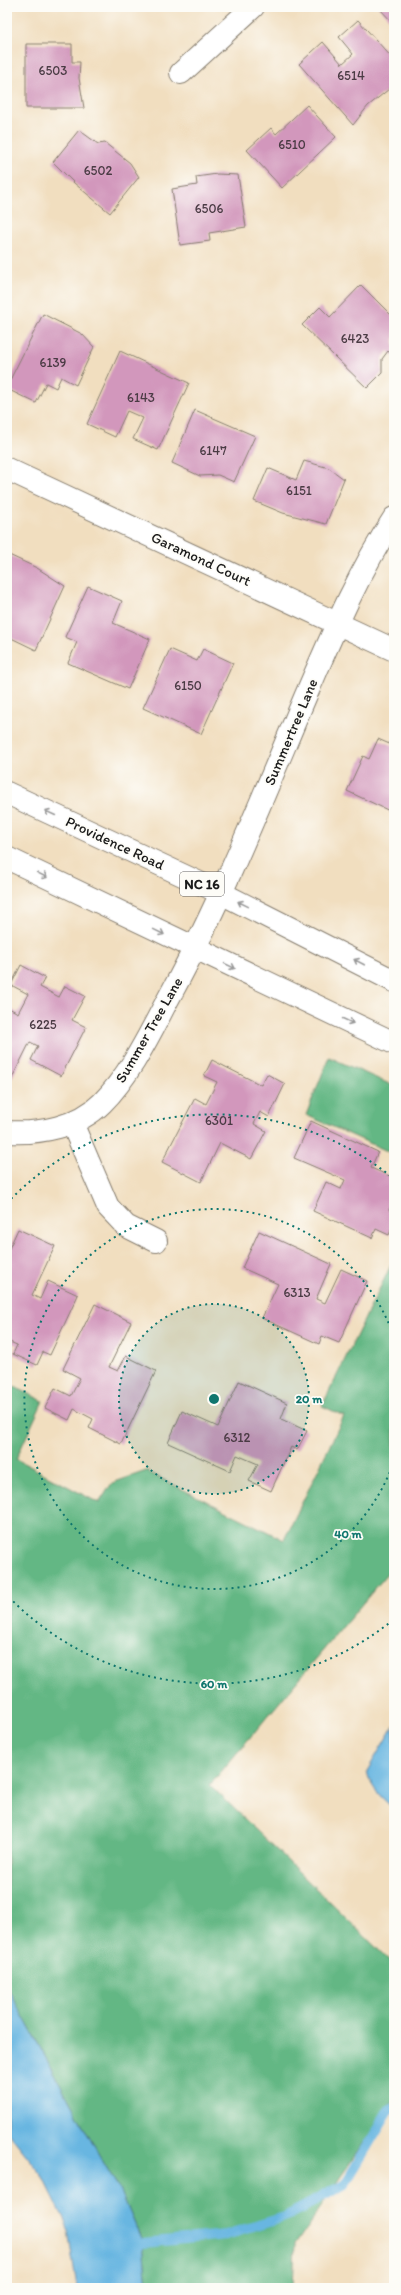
<svg xmlns="http://www.w3.org/2000/svg" width="401" height="2295" viewBox="0 0 401 2295" font-family="Itim,sans-serif">
<style>
.forest{fill:#64b784;stroke:#406a50}
.water{fill:#67b6e1;stroke:#42697e}
.lines{fill:none;stroke-linecap:round;stroke-linejoin:round}
.stream{stroke:#67b6e1;stroke-width:10}
.building{fill:#d297bc}
.minor-casing{stroke:#867d6e;stroke-width:24}
.major-casing{stroke:#867d6e;stroke-width:24}
.minor{stroke:#fff;stroke-width:22}
.major{stroke:#fff;stroke-width:22}
.oneway{stroke:#999}
.ring{fill:none;stroke:#0f766e;stroke-width:2;stroke-dasharray:2 4}
.labels{text-anchor:middle;stroke-width:3.5;stroke-linejoin:round;paint-order:stroke}
.number-label{font-size:13px;fill:#4a3b44}
.shield{fill:#fdfcf7;stroke:#605f5e;stroke-width:1}
.shield-label{font-size:14px;font-weight:bold;fill:#1c1c1c}
.street-label{font-size:15px;fill:#1c1c1c;stroke:#fdfcf7}
.centre{fill:#0f766e;stroke:#fdfcf7;stroke-width:2}
.ring-label{font-size:12px;text-anchor:middle;font-weight:bold;fill:#0f766e;stroke:#fdfcf7;stroke-width:3.5;stroke-linejoin:round;paint-order:stroke}
</style>
<rect width="100%" height="100%" fill="#fdfcf7"/>
<filter id="ink" filterUnits="userSpaceOnUse"><feTurbulence type="fractalNoise" baseFrequency=".025" numOctaves="2"/><feDisplacementMap in="SourceGraphic" scale="8" xChannelSelector="R" yChannelSelector="G"/><feConvolveMatrix kernelMatrix="1 2 1 2 8 2 1 2 1" color-interpolation-filters="sRGB"/></filter>
<filter id="wash" filterUnits="userSpaceOnUse"><feTurbulence type="fractalNoise" baseFrequency=".012" numOctaves="4" result="noise"/><feDisplacementMap in="SourceGraphic" scale="16" xChannelSelector="R" yChannelSelector="G"/><feGaussianBlur stdDeviation="0.9" result="paint"/><feColorMatrix in="noise" values="0 0 0 0 0 0 0 0 0 0 0 0 0 0 0 0 0 1.4 0 .05"/><feComposite in="paint" operator="in"/></filter>
<g filter="url(#wash)">
<rect width="100%" height="100%" fill="#f1debf"/>
<g class="forest">
<polygon points="329,1057 394,1086 394,1154 306,1115"/>
<polygon points="394,1259 394,1566 210,1785 392,1963 394,2098 295,2244 293,2288 147,2288 143,2243 121,2192 99,2155 7,1987 7,1383 43,1401 16,1459 99,1503 112,1483 146,1471 284,1540 344,1416 322,1406"/>
</g>
<g class="water">
<path d="M394,1725v84c-12,-11 -24,-21 -27,-38z"/>
<polygon points="7,1987 99,2155 121,2192 143,2243 147,2288 77,2288 67,2225 43,2176 7,2131"/>
</g>
<g class="lines">
<polyline class="stream" points="131,2248 143,2243 226,2235 285,2217 315,2201 345,2184 389,2110 394,2107"/>
</g>
<g id="blocks">
<g class="building">
<polygon points="378,7 394,7 394,24"/>
<polygon points="358,20 394,60 394,85 368,106 353,125 299,64 323,42 342,64 353,54 339,37"/>
<polygon points="26,44 72,44 72,62 80,62 79,78 84,108 26,108"/>
<polygon points="307,105 336,137 282,188 247,150 271,128 276,134"/>
<polygon points="79,130 98,144 105,143 130,163 139,177 110,213 74,183 53,162"/>
<polygon points="217,174 238,175 246,227 209,233 210,241 180,245 172,189 197,185 196,177"/>
<polygon points="361,285 394,318 394,357 388,351 382,359 382,373 367,388 302,325 320,307 330,317"/>
<polygon points="43,314 82,334 94,347 76,385 61,377 56,388 46,383 36,403 7,389 7,386"/>
<polygon points="120,351 189,383 158,450 133,439 143,418 127,411 115,437 87,424"/>
<polygon points="195,410 255,436 234,482 218,475 200,476 172,463"/>
<polygon points="304,461 329,468 344,479 326,524 283,513 254,501 268,468 296,480"/>
<polygon points="7,554 37,568 65,586 36,650 7,636"/>
<polygon points="88,586 122,601 113,623 150,639 128,689 68,663 77,642 65,637"/>
<polygon points="170,649 197,661 203,649 233,663 201,734 143,708"/>
<polygon points="378,739 394,746 394,813 347,791 363,756 369,759"/>
<polygon points="21,965 45,978 40,987 59,997 65,986 85,996 72,1020 86,1027 61,1076 31,1060 38,1046 30,1042 7,1088 7,1007 18,1013 28,994 11,985"/>
<polygon points="212,1060 261,1085 267,1074 285,1084 269,1117 260,1112 254,1124 266,1131 251,1159 220,1143 201,1182 162,1162 195,1098 206,1104 217,1082 204,1076"/>
<polygon points="311,1121 378,1152 371,1168 392,1177 394,1173 394,1199 389,1210 394,1212 394,1223 389,1235 376,1229 372,1238 313,1211 326,1182 341,1189 345,1180 294,1158"/>
<polygon points="18,1229 55,1246 32,1295 40,1299 48,1281 78,1295 50,1355 43,1352 37,1365 13,1354 17,1345 7,1341 7,1253"/>
<polygon points="259,1231 331,1264 316,1299 325,1303 341,1269 367,1281 339,1343 322,1336 319,1344 262,1318 278,1284 242,1268"/>
<polygon points="95,1304 131,1322 109,1367 118,1371 126,1356 156,1371 121,1444 89,1428 93,1419 74,1409 69,1420 45,1408 55,1388 71,1396 80,1378 63,1369"/>
<polygon points="239,1381 287,1403 281,1419 307,1431 297,1450 291,1447 271,1491 249,1481 258,1464 237,1455 230,1471 168,1443 182,1411 218,1427"/>
</g>
</g>
</g>
<g filter="url(#ink)">
<use href="#blocks" fill-opacity="0" stroke="#867d6e" stroke-width="1"/>
<g class="lines">
<g class="minor-casing">
<g id="minor">
<polyline points="181,73 253,7"/>
<polyline points="7,469 394,650"/>
<polyline points="72,1123 108,1207 126,1226 156,1241"/>
<path d="M7,1132c33,2 71,-5 95,-29 31,-31 50,-75 71,-113 51,-95 91,-196 133,-295 26,-60 52,-122 88,-177"/>
</g>
</g>
<g class="major-casing">
<g id="major">
<polyline points="7,793 221,893 394,981"/>
<polyline points="7,858 394,1043"/>
</g>
</g>
<use href="#minor" class="minor"/>
<use href="#major" class="major"/>
</g>
<defs><path id="oneway-shaft" d="M-6 0H5M1.5-3L5.5 0L1.5 3" fill="none" stroke-width="1.6" stroke-linecap="round" stroke-linejoin="round"/></defs>
<g class="oneway">
<use href="#oneway-shaft" transform="translate(50 813) rotate(-155)"/>
<use href="#oneway-shaft" transform="translate(42 875) rotate(26)"/>
<use href="#oneway-shaft" transform="translate(243 904) rotate(-154)"/>
<use href="#oneway-shaft" transform="translate(159 932) rotate(26)"/>
<use href="#oneway-shaft" transform="translate(359 962) rotate(-152)"/>
<use href="#oneway-shaft" transform="translate(230 966) rotate(25)"/>
<use href="#oneway-shaft" transform="translate(348 1021) rotate(25)"/>
</g>
</g>
<circle cx="214" cy="1399" r="95" fill="#0f766e" fill-opacity=".12"/>
<g class="ring">
<circle cx="214" cy="1399" r="95"/>
<path d="M394 1461A190 190 0 1 1 394 1337"/>
<path d="M393 1620A285 285 0 0 1 7 1595M7 1203A285 285 0 0 1 393 1178"/>
</g>
<g class="labels">
<g class="number-label">
<text x="53" y="75">6503</text>
<text x="351" y="80">6514</text>
<text x="292" y="149">6510</text>
<text x="98" y="175">6502</text>
<text x="209" y="213">6506</text>
<text x="355" y="343">6423</text>
<text x="53" y="367">6139</text>
<text x="141" y="402">6143</text>
<text x="213" y="455">6147</text>
<text x="299" y="495">6151</text>
<text x="188" y="690">6150</text>
<text x="43" y="1029">6225</text>
<text x="219" y="1125">6301</text>
<text x="297" y="1297">6313</text>
<text x="237" y="1442">6312</text>
</g>
<rect class="shield" x="180" y="872" width="44" height="24" rx="3"/>
<g class="shield-label">
<text x="202" y="889">NC 16</text>
</g>
<g class="street-label">
<text transform="translate(201 559) rotate(25)" y="5">Garamond Court</text>
<text transform="translate(291 732) rotate(-67)" y="5">Summertree Lane</text>
<text transform="translate(115 843) rotate(25)" y="5">Providence Road</text>
<text transform="translate(149 1030) rotate(-60)" y="5">Summer Tree Lane</text>
</g>
</g>
<circle cx="214" cy="1399" r="6" class="centre"/>
<g class="ring-label">
<text x="309" y="1403">20 m</text>
<text x="348" y="1538">40 m</text>
<text x="214" y="1688">60 m</text>
</g>
<rect width="401" height="2295" fill="none" stroke="#fdfcf7" stroke-width="24"/>
</svg>
